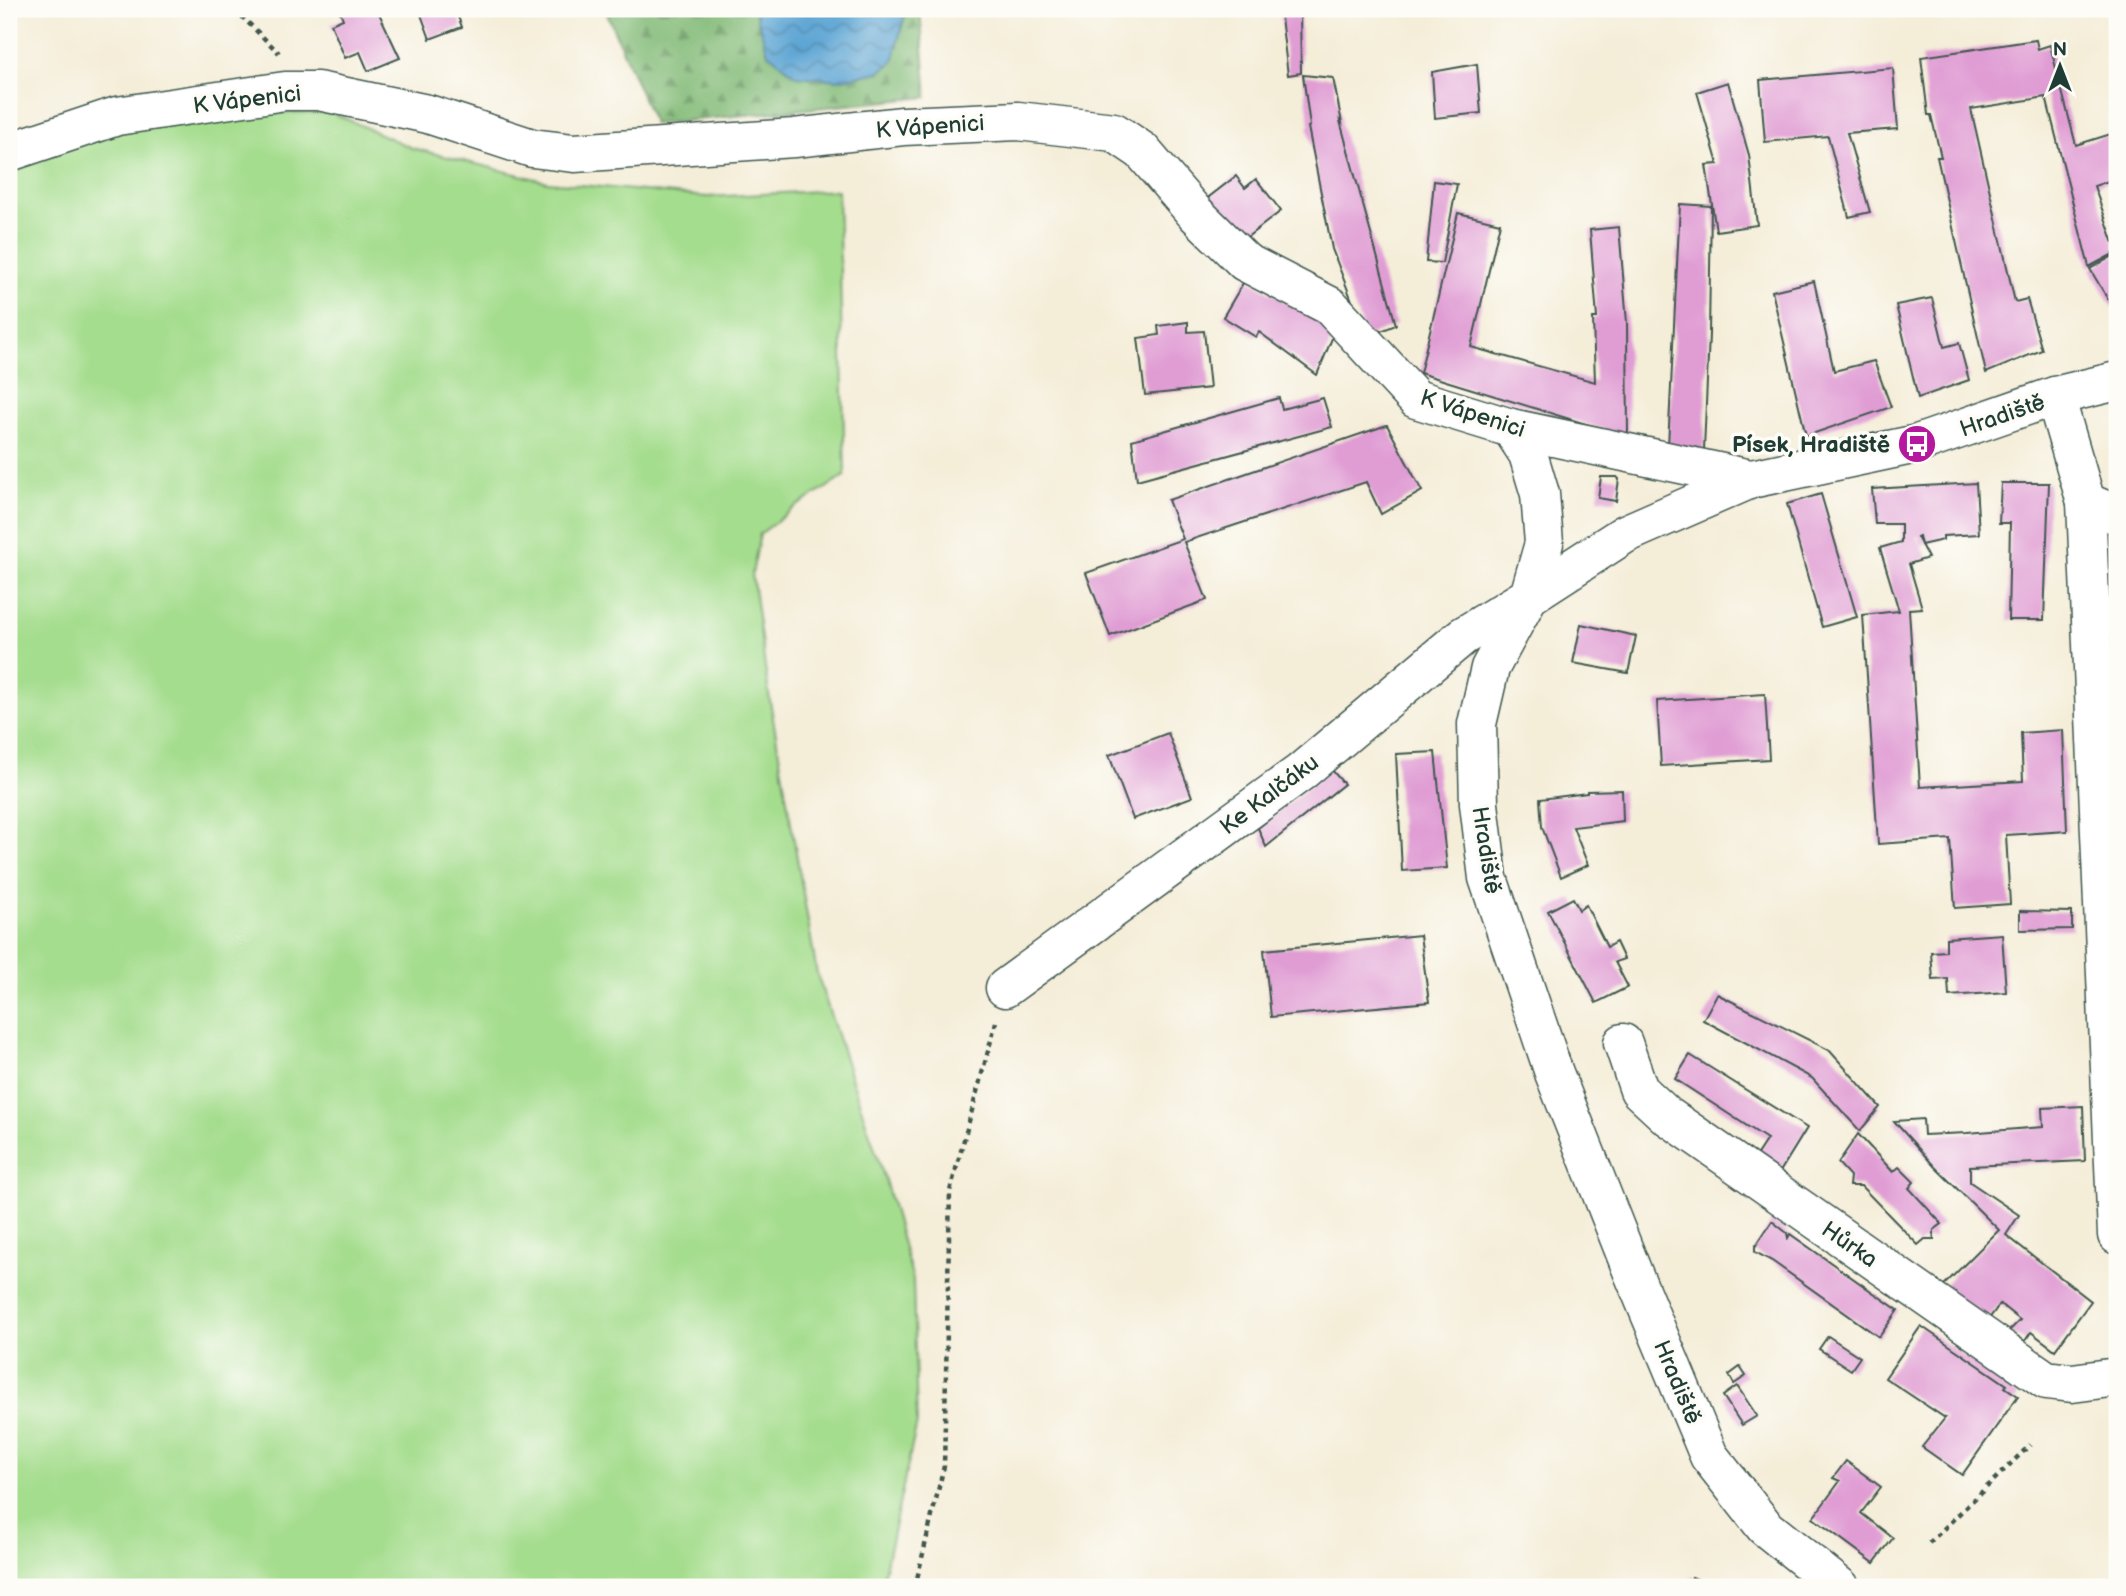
<svg xmlns="http://www.w3.org/2000/svg" width="2126" height="1596" viewBox="0 0 2126 1596" font-family="'Balsamiq Sans',sans-serif">
<style>
.green{fill:#a5dd8e;stroke:#628d61;stroke-width:2}
.forest{fill:url(#forest-firs);stroke:#527c56;stroke-width:2}
.water{fill:url(#water-waves);stroke:#3e7184;stroke-width:2}
.building{fill:#e09dd4}
.lines{fill:none;stroke-linecap:round;stroke-linejoin:round}
.minor-casing{stroke:#3f574d;stroke-width:41}
.path{stroke:#3f574d;stroke-width:4.5;stroke-dasharray:5 5;stroke-linecap:butt}
.minor{stroke:#fff;stroke-width:38}
.labels{text-anchor:middle;stroke-width:7;stroke-linejoin:round;paint-order:stroke}
.street-label{font-size:23px;fill:#1f3d34;stroke:#fdfcf7}
.poi-label{font-size:23px;font-weight:bold;fill:#1f3d34;stroke:#fdfcf7;text-anchor:end}
</style>
<defs>
<pattern id="forest-firs" width="22" height="20" patternUnits="userSpaceOnUse" patternTransform="scale(1.75)"><rect width="22" height="20" fill="#84bc79"/><path d="M5 1l3.5 6h-7zM16 11l3.5 6h-7z" fill="#6b9a64"/></pattern>
<pattern id="water-waves" width="16" height="10" patternUnits="userSpaceOnUse" patternTransform="scale(1.75)"><rect width="16" height="10" fill="#5da5d4"/><path d="M0 5q4-4 8 0t8 0" fill="none" stroke="#4c88ad"/></pattern>
</defs>
<rect width="100%" height="100%" fill="#fdfcf7"/>
<filter id="ink" filterUnits="userSpaceOnUse"><feTurbulence type="fractalNoise" baseFrequency=".0143" numOctaves="2"/><feDisplacementMap in="SourceGraphic" scale="14" xChannelSelector="R" yChannelSelector="G"/><feConvolveMatrix kernelMatrix="1 2 1 2 8 2 1 2 1" color-interpolation-filters="sRGB"/></filter>
<filter id="wash" filterUnits="userSpaceOnUse"><feTurbulence type="fractalNoise" baseFrequency=".00686" numOctaves="4" result="noise"/><feDisplacementMap in="SourceGraphic" scale="28" xChannelSelector="R" yChannelSelector="G"/><feGaussianBlur stdDeviation="1.57" result="paint"/><feColorMatrix in="noise" values="0 0 0 0 0 0 0 0 0 0 0 0 0 0 0 0 0 1.4 0 .05"/><feComposite in="paint" operator="in"/></filter>
<g filter="url(#wash)">
<rect width="100%" height="100%" fill="#f4edd8"/>
<polygon class="green" points="206,112 333,113 412,148 548,182 707,197 838,190 845,476 794,508 760,534 752,574 769,695 817,974 885,1180 913,1280 917,1423 881,1587 9,1587 9,166 91,130"/>
<polygon class="forest" points="605,9 920,9 927,97 654,124"/>
<polygon class="water" points="754,9 906,9 906,10 893,62 879,72 838,80 796,76 768,53"/>
<g id="blocks">
<g class="building">
<polygon points="339,9 377,9 400,58 368,71 360,52 345,58 331,24 343,19"/>
<polygon points="419,9 455,9 462,27 430,39"/>
<polygon points="1280,9 1300,9 1301,73 1288,75"/>
<polygon points="2036,40 2038,49 2050,45 2076,145 2117,132 2117,145 2114,143 2110,145 2117,150 2117,178 2094,186 2117,252 2089,267 2046,97 1971,109 2015,302 2027,299 2042,350 1986,373 1937,157 1941,157 1931,115 1928,115 1921,57"/>
<polygon points="1477,64 1481,113 1435,118 1432,72"/>
<polygon points="1893,68 1898,129 1847,133 1870,212 1849,217 1828,136 1765,142 1760,80"/>
<polygon points="1303,75 1333,78 1342,123 1340,121 1396,325 1366,337 1332,249 1308,127 1310,126"/>
<polygon points="1728,82 1749,155 1757,225 1716,231 1706,165 1718,164 1697,92"/>
<polygon points="1236,176 1245,188 1256,179 1281,211 1234,247 1200,204"/>
<polygon points="1434,181 1457,184 1442,263 1426,262"/>
<polygon points="1680,204 1711,206 1709,334 1704,450 1668,447"/>
<polygon points="1458,213 1500,223 1471,347 1595,382 1593,318 1597,318 1590,230 1619,227 1627,323 1628,437 1420,373"/>
<polygon points="2117,254 2117,306 2113,308 2090,269"/>
<polygon points="1246,278 1335,331 1317,375 1259,332 1256,337 1223,317"/>
<polygon points="1814,281 1834,371 1874,361 1891,407 1806,436 1772,291"/>
<polygon points="1932,298 1944,347 1959,343 1969,380 1918,398 1896,305"/>
<polygon points="1188,322 1188,332 1204,331 1210,388 1145,395 1138,338 1159,335 1158,326"/>
<polygon points="1279,398 1282,409 1323,398 1332,427 1137,480 1132,440"/>
<polygon points="1387,425 1422,491 1381,514 1366,482 1184,542 1207,600 1110,636 1086,573 1183,539 1168,500"/>
<polygon points="1601,477 1617,477 1619,479 1616,501 1598,498"/>
<polygon points="1976,483 1979,534 1943,536 1943,540 1921,545 1919,536 1917,537 1928,558 1909,564 1922,608 1909,609 1920,787 2023,781 2021,733 2063,730 2067,831 2006,835 2010,904 1955,908 1950,839 1878,844 1863,615 1899,611 1880,548 1901,542 1901,524 1875,524 1872,489"/>
<polygon points="2001,483 2049,483 2044,620 2008,620 2010,523 1999,523"/>
<polygon points="1821,494 1857,617 1822,627 1787,504"/>
<polygon points="1581,624 1636,636 1628,673 1573,663"/>
<polygon points="1765,694 1769,759 1661,766 1657,701"/>
<polygon points="1168,733 1192,797 1133,819 1109,755"/>
<polygon points="1435,752 1447,868 1402,871 1396,754"/>
<polygon points="1331,769 1344,784 1266,847 1258,828"/>
<polygon points="1622,790 1623,821 1573,827 1588,865 1561,877 1542,827 1540,799 1587,793 1587,791"/>
<polygon points="1573,898 1579,910 1586,905 1607,947 1616,942 1624,959 1615,962 1628,987 1596,1003 1548,911"/>
<polygon points="2020,911 2072,912 2072,929 2020,930"/>
<polygon points="2002,934 2006,992 1949,996 1948,979 1933,980 1931,952 1946,951 1946,938"/>
<polygon points="1420,935 1429,1002 1271,1017 1264,950"/>
<polygon points="1717,994 1829,1050 1880,1107 1860,1131 1812,1078 1703,1020"/>
<polygon points="1690,1055 1807,1128 1778,1175 1754,1159 1767,1139 1675,1079"/>
<polygon points="2083,1106 2085,1161 1970,1166 1970,1182 2019,1215 2006,1235 2091,1301 2055,1350 2031,1332 2025,1341 2009,1331 2020,1320 2000,1304 1988,1320 1942,1287 1999,1230 1935,1167 1894,1121 1923,1119 1924,1135 1967,1133 2043,1127 2042,1108"/>
<polygon points="1858,1134 1893,1172 1899,1167 1914,1182 1909,1188 1942,1224 1934,1230 1934,1239 1925,1239 1918,1245 1861,1186 1849,1186 1850,1176 1838,1163"/>
<polygon points="1772,1221 1787,1233 1788,1238 1790,1234 1898,1310 1879,1337 1772,1261 1755,1252 1755,1247"/>
<polygon points="1921,1326 2007,1385 2005,1387 2018,1396 1962,1475 1922,1447 1945,1418 1885,1378"/>
<polygon points="1828,1336 1860,1357 1851,1370 1819,1349"/>
<polygon points="1740,1367 1746,1376 1734,1384 1729,1375"/>
<polygon points="1737,1386 1757,1416 1742,1425 1723,1396"/>
<polygon points="1846,1461 1881,1487 1861,1513 1893,1538 1874,1563 1813,1518 1840,1481 1833,1478"/>
<polygon points="1692,1577 1715,1587 1687,1587"/>
</g>
</g>
</g>
<g filter="url(#ink)">
<use href="#blocks" fill-opacity="0" stroke="#3f574d" stroke-width="2"/>
<g class="lines">
<g class="minor-casing">
<g id="minor">
<polyline points="9,152 117,116 285,91 318,91 428,114 532,148 574,153 794,138 903,126 1018,121 1114,132 1142,151 1195,213 1245,262 1330,306 1416,399 1511,428 1751,479"/>
<polyline points="2055,396 2086,502 2117,515"/>
<polyline points="2086,502 2117,1235"/>
<polyline points="1005,988 1301,772 1463,636 1529,596 1544,543 1540,494 1528,454 1511,428"/>
<polyline points="1623,1043 1639,1090 1666,1115 2046,1380 2072,1383 2117,1377"/>
<polyline points="1840,1587 1765,1527 1709,1456 1633,1273 1554,1073 1488,878 1479,804 1477,724 1490,668 1529,596 1625,534 1751,479 1917,444 2055,396 2117,381"/>
</g>
</g>
<g class="path">
<polyline points="234,9 279,53"/>
<polyline points="1929,1543 2030,1445"/>
<polyline points="915,1587 944,1466 950,1191 996,1022"/>
</g>
<use href="#minor" class="minor"/>
</g>
</g>
<defs>
<g id="bus-disc" transform="scale(2.0125)"><circle r="9.5" fill="#b5179e" stroke="#fdfcf7"/><path d="M-5-6H5V4H4V6H2V4H-2V6H-4V4H-5ZM-3.5-4V0h7V-4ZM-3.5 1.2v1.5H-2V1.2ZM2 1.2v1.5H3.5V1.2Z" fill="#fff"/></g>
</defs>
<g fill-rule="evenodd">
<use href="#bus-disc" x="1917" y="444"/>
</g>
<g class="labels">
<g class="street-label">
<text transform="translate(247 99) rotate(-7)" y="8">K Vápenici</text>
<text transform="translate(930 126) rotate(-4)" y="8">K Vápenici</text>
<text transform="translate(1473 413) rotate(18)" y="8">K Vápenici</text>
<text transform="translate(2002 415) rotate(-19)" y="8">Hradiště</text>
<text transform="translate(1269 794) rotate(-37)" y="8">Ke Kalčáku</text>
<text transform="translate(1487 850) rotate(81)" y="8">Hradiště</text>
<text transform="translate(1850 1244) rotate(35)" y="8">Hůrka</text>
<text transform="translate(1678 1382) rotate(67)" y="8">Hradiště</text>
</g>
<g class="poi-label">
<text x="1890" y="452">Písek, Hradiště</text>
</g>
</g>
<rect width="2126" height="1596" fill="none" stroke="#fdfcf7" stroke-width="35"/>
<g transform="translate(2060 66)" stroke="#fdfcf7" stroke-width="5" paint-order="stroke">
<path d="M0-5L12 26L0 18L-12 26Z" fill="#1f3d34"/>
<text y="-10" font-size="19" font-weight="bold" text-anchor="middle" fill="#1f3d34">N</text>
</g>
</svg>
